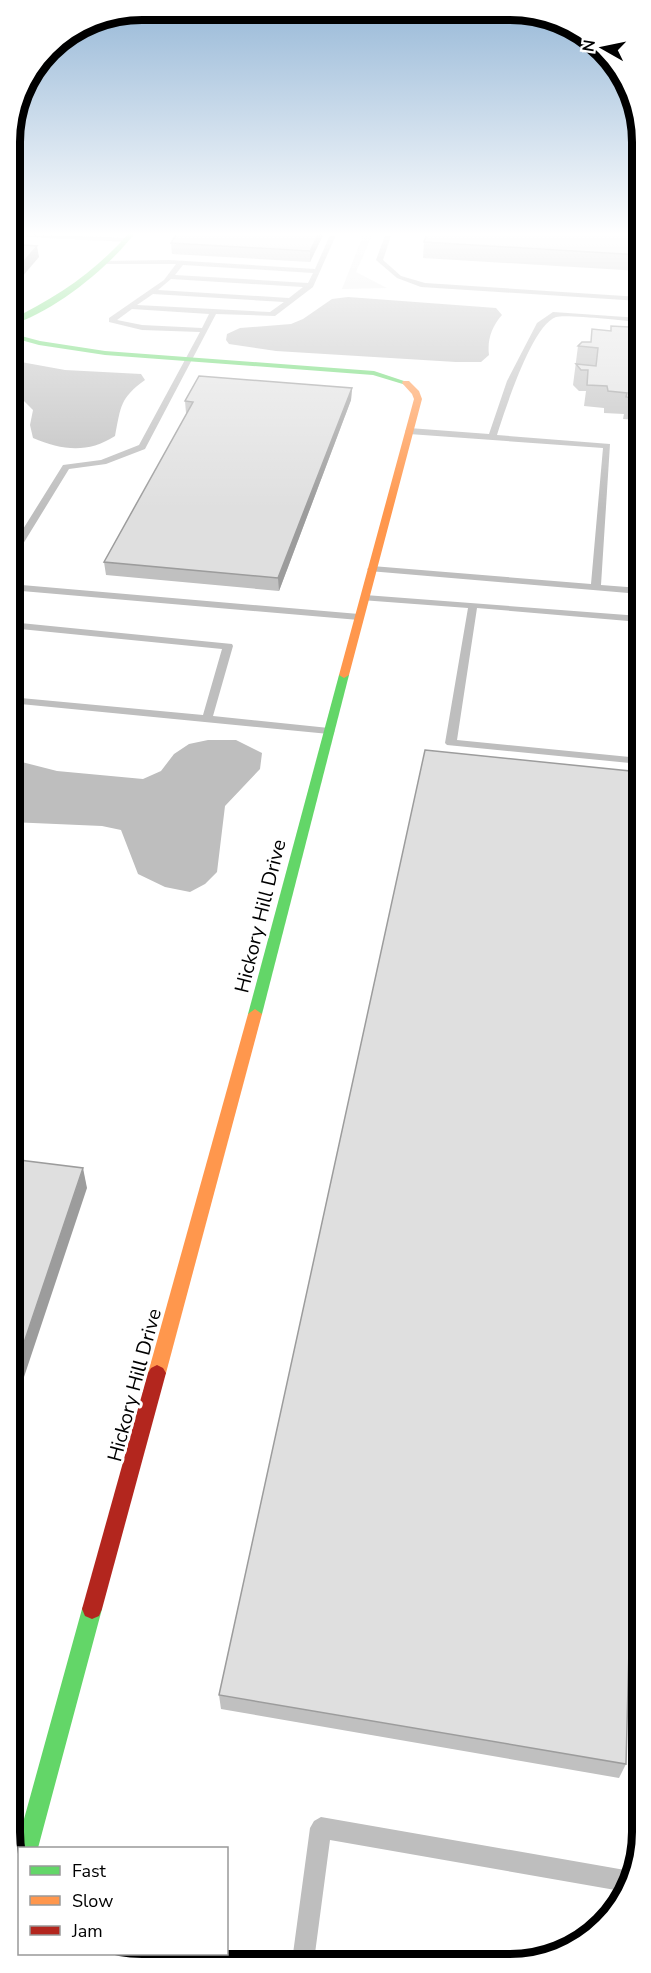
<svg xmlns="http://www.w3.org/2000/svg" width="651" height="1973" viewBox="0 0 651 1973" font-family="'Nunito Sans',sans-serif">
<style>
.green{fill:#ebebeb}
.water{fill:#bebebe}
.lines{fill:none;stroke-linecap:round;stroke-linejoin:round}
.lane{fill:#bebebe;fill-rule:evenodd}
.fast{fill:#63d668;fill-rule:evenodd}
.slow{fill:#ff974d;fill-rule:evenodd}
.jam{fill:#b3261e;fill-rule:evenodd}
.wall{fill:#c0c0c0}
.shaded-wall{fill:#9c9c9c}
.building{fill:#dfdfdf;stroke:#9c9c9c;stroke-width:1.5}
.labels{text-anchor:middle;stroke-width:6;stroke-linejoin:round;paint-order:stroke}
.street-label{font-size:20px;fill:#000;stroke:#fff}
.rim{fill:none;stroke:#000;stroke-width:8}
</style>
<rect width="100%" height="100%" fill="#fff"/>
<polygon class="green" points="364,233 373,233 356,272 387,288 342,289"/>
<g class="water">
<path d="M348,297l148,11 6,7c-10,11 -15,25 -13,40l-8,7h-25l-180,-11 -47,-7 -3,-4 1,-6 13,-6 51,-4 12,-5 29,-20z"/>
<path d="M10,360l55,10 76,4 4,6c-25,18 -24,26 -30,56 -28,18 -53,14 -82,2l-3,-13 3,-15 -10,-10 -13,-2z"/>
<polygon points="208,740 236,740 262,753 260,769 225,806 217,872 205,884 190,892 165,887 138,874 121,830 102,826 10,822 10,759 57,771 143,779 161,771 174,754 189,744"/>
</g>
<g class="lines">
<g class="lane">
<polygon points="9,233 126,238 129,240 126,242 9,236"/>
<path d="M331,233h6l-24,54 -38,29 -59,-2 -71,135 -39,15 -37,5 -54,88 -5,3v-10l53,-85 38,-5 38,-15 61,-113 -58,-2 -33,-8v-4l55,-38 12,-16h-69l-2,-3 64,-1 146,9zM183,265l130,8 -5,10 -133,-8zM171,279l132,8 -14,11 -131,-8zM153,294l131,8 -14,10 -133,-7zM132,309l77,5 -7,14 -60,-3 -25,-5z"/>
<polygon points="386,233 392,233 383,260 401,276 425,283 640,297 640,301 421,287 397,278 376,260"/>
<path d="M553,312l87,6v4c-15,-1 -74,-8 -84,-5 -24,8 -51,93 -59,118l113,9 -9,141 39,3v6l-271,-23 -2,-2 5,-3 219,18 12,-136 -194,-14 -4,-3 4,-3 80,6 18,-53 30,-58z"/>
<polygon points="10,584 359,614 364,617 359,620 10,590"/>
<polygon points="365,595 640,616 640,622 477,608 457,740 640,758 640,764 447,745 445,743 468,608 361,600 361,596"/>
<polygon points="10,622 232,644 233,646 213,716 329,728 335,731 329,734 10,703 10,697 203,715 222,649 10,628"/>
<polygon points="321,1817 625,1870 629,1872 621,1891 330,1840 314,1961 292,1961 310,1828 314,1821"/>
</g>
<g class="fast">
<path d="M129,233h6c-27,35 -82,80 -125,92v-5c46,-22 85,-48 119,-87z"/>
<polygon points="10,333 40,341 105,351 374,371 410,383 406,385 373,375 105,355 39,345 10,337"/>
<polygon points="344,672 349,675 262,1014 255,1019 248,1014 339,675"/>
<polygon points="92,1599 99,1602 102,1609 38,1848 20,1848 20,1856 16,1848 82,1609 85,1602"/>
</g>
<g class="slow">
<polygon points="403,381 409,381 419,391 422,399 349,675 344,678 339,675 414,399 412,394 402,383"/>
<polygon points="255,1009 262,1014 166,1373 163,1378 157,1381 151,1378 148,1373 248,1014"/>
</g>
<polygon class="jam" points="157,1365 163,1368 166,1373 102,1609 99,1616 92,1619 85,1616 82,1609 148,1373 151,1368"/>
</g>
<g class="wall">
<polygon points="324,233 310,262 172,254 171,243"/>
<polygon points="640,233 640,271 423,258 424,242"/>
<polygon points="630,323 640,323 640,420 623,419 624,414 604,413 604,408 584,406 586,391 579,391 573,385 578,346 590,342 610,331 629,327"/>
<polygon points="352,388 351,400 279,591 106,575 104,562 187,413 186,413 185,401"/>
<polygon points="640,536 640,582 639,582"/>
<polygon points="219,1695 626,1764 619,1778 221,1709"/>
</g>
<g class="shaded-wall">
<polygon points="319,233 324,233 310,262 310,251"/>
<polygon points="37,246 39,257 10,291 10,278"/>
<polygon points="352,388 351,400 279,591 278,578"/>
<polygon points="12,440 14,453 10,460 10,444"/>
<polygon points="83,1168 87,1188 11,1416 11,1381"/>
</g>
<g class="building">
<polygon points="177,233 319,233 310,251 171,243"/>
<polygon points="427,233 640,233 640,255 424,242"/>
<polygon points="9,244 37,246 10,278"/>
<polygon points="630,323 640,323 640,399 626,397 627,393 608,391 607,386 587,385 588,370 581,370 576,364 596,366 598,348 578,346 582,342 591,342 592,329 611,331 611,326 629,327"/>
<polygon points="199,376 352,388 278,578 104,562 193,402 185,401"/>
<polygon points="425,750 640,772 641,1190 626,1764 219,1695"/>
<polygon points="11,1159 83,1168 11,1381"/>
</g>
<linearGradient id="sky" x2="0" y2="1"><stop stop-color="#97b8d7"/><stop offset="0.46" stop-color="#fff"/><stop offset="1" stop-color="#fff" stop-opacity="0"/></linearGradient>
<rect width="651" height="509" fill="url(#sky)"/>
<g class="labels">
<g class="street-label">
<text transform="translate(260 916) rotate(-76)" y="7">Hickory Hill Drive</text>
<text transform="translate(134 1385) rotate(-75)" y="7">Hickory Hill Drive</text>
</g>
</g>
<path d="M0 0H651V1973H0ZM142 20H510A122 122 0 0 1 632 142V1832A122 122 0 0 1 510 1954H142A122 122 0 0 1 20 1832V142A122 122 0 0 1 142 20Z" fill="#fff" fill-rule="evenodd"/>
<path class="rim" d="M142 20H510A122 122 0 0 1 632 142V1832A122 122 0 0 1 510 1954H142A122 122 0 0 1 20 1832V142A122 122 0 0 1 142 20Z"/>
<rect x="18" y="1847" width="210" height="108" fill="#ffffff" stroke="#999999" stroke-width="1.5"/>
<rect x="30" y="1866" width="30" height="9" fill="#63d668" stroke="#999999" stroke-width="1.5"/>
<text x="72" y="1877" font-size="18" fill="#000000">Fast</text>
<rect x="30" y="1896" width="30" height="9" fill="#ff974d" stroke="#999999" stroke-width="1.5"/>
<text x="72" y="1907" font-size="18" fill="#000000">Slow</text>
<rect x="30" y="1926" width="30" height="9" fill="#b3261e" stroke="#999999" stroke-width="1.5"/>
<text x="72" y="1937" font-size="18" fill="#000000">Jam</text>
<g transform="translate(603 48) rotate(279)" stroke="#ffffff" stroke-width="4.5" paint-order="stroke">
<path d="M0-4.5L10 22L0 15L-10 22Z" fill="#000000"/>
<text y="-9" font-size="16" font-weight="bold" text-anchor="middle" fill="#000000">N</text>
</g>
</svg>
